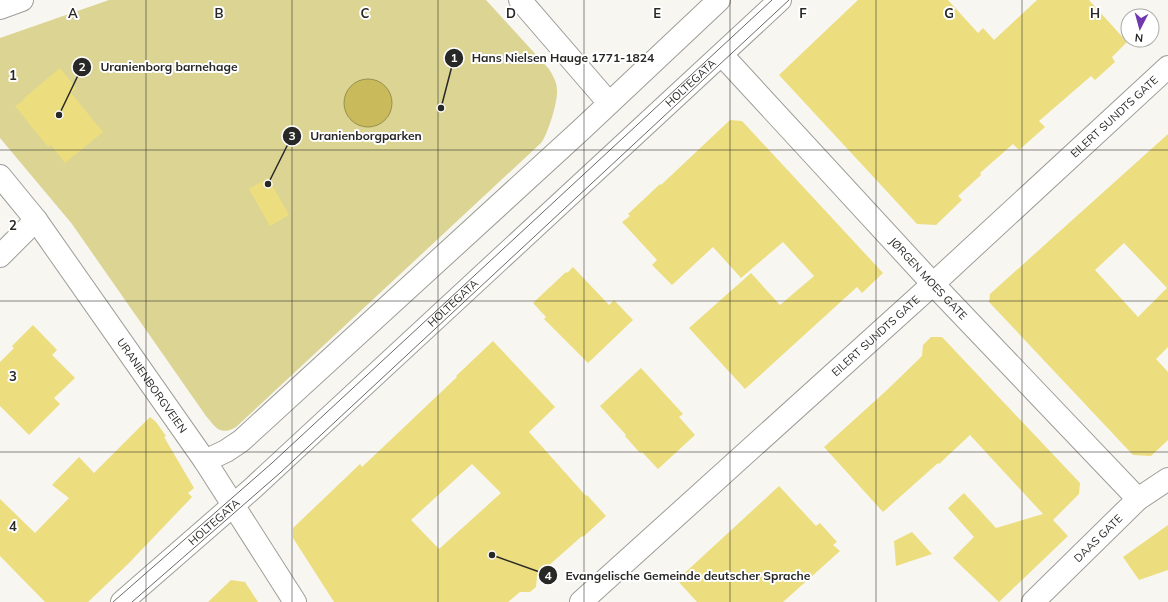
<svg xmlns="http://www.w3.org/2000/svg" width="1168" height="602" viewBox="0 0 1168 602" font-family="Mulish,sans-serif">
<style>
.green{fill:#dcd493}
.water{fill:#c9bb5c;stroke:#998f4c}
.building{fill:#ecde7f;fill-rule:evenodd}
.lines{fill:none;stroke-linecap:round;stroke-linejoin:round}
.street-casing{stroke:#9e9d98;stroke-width:24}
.secondary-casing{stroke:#9e9d98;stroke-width:24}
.street{stroke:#fff;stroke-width:22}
.secondary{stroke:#fff;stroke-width:22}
.tram{stroke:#696966;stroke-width:1}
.grid{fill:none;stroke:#282826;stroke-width:1;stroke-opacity:0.55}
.labels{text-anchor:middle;stroke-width:4;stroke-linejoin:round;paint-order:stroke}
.street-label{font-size:11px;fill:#282826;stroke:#fff}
.grid-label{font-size:13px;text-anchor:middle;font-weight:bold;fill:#282826;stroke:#fff;stroke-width:4;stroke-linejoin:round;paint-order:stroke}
.leader{fill:none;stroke:#282826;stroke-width:1.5}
.callout-dot{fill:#282826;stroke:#fff;stroke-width:1.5}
.mark-label{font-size:12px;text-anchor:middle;font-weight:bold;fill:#fff}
.callout-label{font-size:12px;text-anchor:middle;font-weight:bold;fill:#282826;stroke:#fff;stroke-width:4;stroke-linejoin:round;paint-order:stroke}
</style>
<rect width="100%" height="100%" fill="#f7f6f1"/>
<path class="green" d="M109,0h377l63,69c4,7 8,13 8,21 1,11 -9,44 -16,53l-305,284c-16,9 -20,1 -30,-11l-134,-192 -72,-86v-100z"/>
<circle class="water" cx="368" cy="103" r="24"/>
<g class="building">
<polygon points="858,0 948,0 978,33 983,28 994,40 1037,0 1089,0 1127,42 1112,57 1115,62 1095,80 1091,76 1039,121 1045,127 1019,150 1013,144 980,173 981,175 958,196 962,200 936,225 917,224 779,75"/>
<polygon points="60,68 76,88 71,93 103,132 65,163 51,145 48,147 15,106 24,100 23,99"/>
<polygon points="730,120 742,121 883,273 862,293 857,287 745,389 689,328 751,273 780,305 814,276 783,242 741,278 713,247 672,285 652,265 657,260 622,222 630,216 628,214 660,184 661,185"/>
<path d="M1168,134v213l-12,12 12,13v68l-17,16 -18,-1 -144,-153 1,-8zM1124,243l43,45 -29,29 -43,-47z"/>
<polygon points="268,178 289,215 270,226 249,189"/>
<polygon points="573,267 609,305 614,300 633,320 588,363 544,319 546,317 533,303 566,272 567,273"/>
<polygon points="33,325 57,350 52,355 75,378 54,398 60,404 29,435 0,406 0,362 14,348 12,346"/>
<polygon points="931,337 942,337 1080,483 1079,494 1053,520 1068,536 999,602 953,558 974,537 948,508 964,493 996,528 1043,514 970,435 939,464 938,463 883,512 824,447 887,390 922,356 923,345"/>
<path d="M493,341l62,66 -26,25 57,64 1,-1 19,21 -23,21 -1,-1 -45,40 -1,11 -6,5h-10l-12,10h-174l-41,-64v-10l67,-64 2,3 95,-90 -1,-1zM472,464l29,29 -62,56 -28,-29z"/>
<polygon points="641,368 683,414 679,417 695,435 658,469 642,452 640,453 625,436 626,435 600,406"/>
<polygon points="150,417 156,422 166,436 164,437 194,488 188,493 192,497 129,563 88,602 45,602 0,556 0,499 35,533 69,498 52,485 79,457 94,473"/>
<polygon points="779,486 816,526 820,523 837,542 833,545 840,551 783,602 697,602 677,580"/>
<polygon points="1168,525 1168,570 1139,580 1123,557"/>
<polygon points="912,532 932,554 896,566 894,541"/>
<polygon points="231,580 245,582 258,602 208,602"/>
</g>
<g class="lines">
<g class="street-casing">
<g id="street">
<polyline points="520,0 609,103"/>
<polyline points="0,8 22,0"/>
<path id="s1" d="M722,55l211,229 205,215"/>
<polyline points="0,256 36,220"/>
<polyline points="205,461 226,451 241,441 582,129 719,0"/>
<path id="s2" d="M122,602l131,-114 527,-488"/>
<path id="s3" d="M581,602l352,-318 235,-217"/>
<path id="s4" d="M1033,602l105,-103 30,-20"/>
</g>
</g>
<g class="secondary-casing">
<g id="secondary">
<path id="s5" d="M0,176l36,44 169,241 90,141"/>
</g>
</g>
<use href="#street" class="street"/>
<use href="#secondary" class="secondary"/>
<g class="tram">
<polyline points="113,602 272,463 772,0"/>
<polyline points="132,602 280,473 789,0"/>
</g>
</g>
<path class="grid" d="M146,0v602M292,0v602M438,0v602M584,0v602M730,0v602M876,0v602M1022,0v602M0,150h1168M0,301h1168M0,452h1168"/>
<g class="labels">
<g class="street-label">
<text dy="4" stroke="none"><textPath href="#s2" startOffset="770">HOLTEGATA</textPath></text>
<text dy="4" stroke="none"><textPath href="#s3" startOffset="721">EILERT SUNDTS GATE</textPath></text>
<text dy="4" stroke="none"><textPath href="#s1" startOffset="304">JØRGEN MOES GATE</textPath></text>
<text dy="4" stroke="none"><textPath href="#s2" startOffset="446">HOLTEGATA</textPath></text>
<text dy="4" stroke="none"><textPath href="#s3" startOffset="397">EILERT SUNDTS GATE</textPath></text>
<text dy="4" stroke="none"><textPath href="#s5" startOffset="259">URANIENBORGVEIEN</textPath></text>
<text dy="4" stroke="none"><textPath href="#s2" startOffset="122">HOLTEGATA</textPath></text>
<text dy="4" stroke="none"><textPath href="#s4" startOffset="91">DAAS GATE</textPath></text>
</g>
</g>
<g class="grid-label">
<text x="73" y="18">A</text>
<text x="219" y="18">B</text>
<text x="365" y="18">C</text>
<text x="511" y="18">D</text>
<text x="657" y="18">E</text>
<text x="803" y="18">F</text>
<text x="949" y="18">G</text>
<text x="1095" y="18">H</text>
<text x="13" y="80">1</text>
<text x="13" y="230">2</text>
<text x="13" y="381">3</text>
<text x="13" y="531">4</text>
</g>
<path class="leader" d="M441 108L454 58M59 115L82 67M268 184L292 136M492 555L548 575"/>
<g class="callout-dot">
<circle cx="441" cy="108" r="4"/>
<circle cx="59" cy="115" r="4"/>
<circle cx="268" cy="184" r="4"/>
<circle cx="492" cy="555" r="4"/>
<circle cx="454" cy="58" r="10"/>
<circle cx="82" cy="67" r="10"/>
<circle cx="292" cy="136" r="10"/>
<circle cx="548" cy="575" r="10"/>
</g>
<g class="mark-label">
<text x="454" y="62">1</text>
<text x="82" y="71">2</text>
<text x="292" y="140">3</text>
<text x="548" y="580">4</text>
</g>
<g class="callout-label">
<text x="563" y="62">Hans Nielsen Hauge 1771-1824</text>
<text x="169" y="71">Uranienborg barnehage</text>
<text x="366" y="140">Uranienborgparken</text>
<text x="688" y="580">Evangelische Gemeinde deutscher Sprache</text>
</g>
<g transform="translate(1140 28) rotate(186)"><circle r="19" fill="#ffffff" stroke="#a9a9a8"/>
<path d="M0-3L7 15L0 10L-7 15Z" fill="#6f38ae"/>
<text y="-6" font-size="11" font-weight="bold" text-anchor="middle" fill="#282826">N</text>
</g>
</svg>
